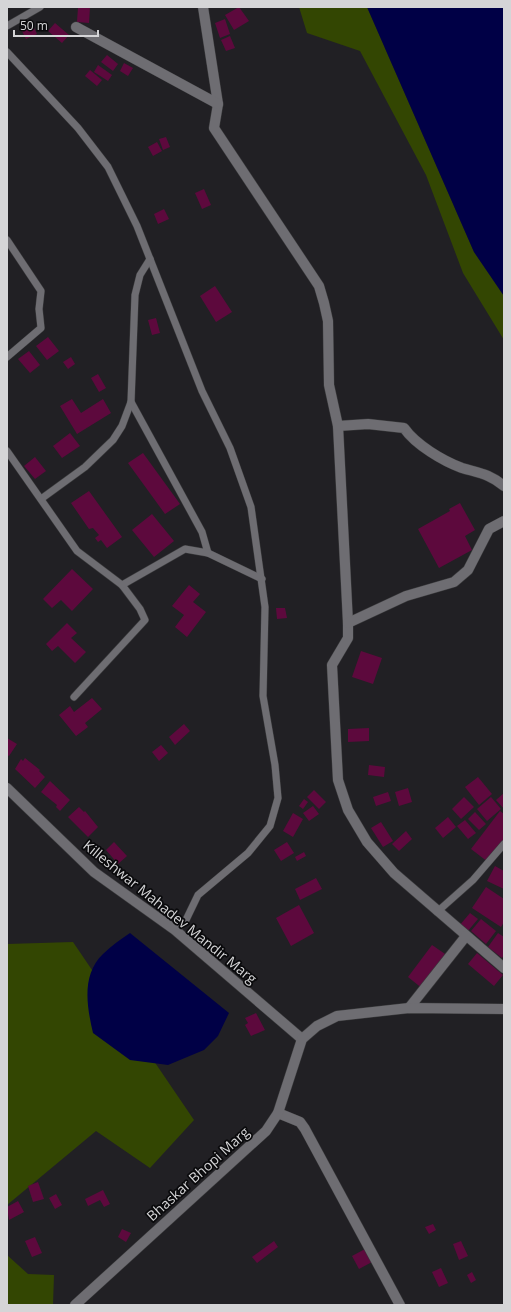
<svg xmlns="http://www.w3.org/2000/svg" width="511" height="1312" viewBox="0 0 511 1312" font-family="'Open Sans',sans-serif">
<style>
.green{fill:#334602}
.water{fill:#000046}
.building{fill:#5d093d}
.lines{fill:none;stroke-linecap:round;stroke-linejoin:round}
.service-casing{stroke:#3b3b3d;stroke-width:8}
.minor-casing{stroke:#3b3b3d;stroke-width:11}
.tertiary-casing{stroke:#3b3b3d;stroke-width:11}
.service{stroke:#6e6d72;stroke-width:7}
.minor{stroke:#6e6d72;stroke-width:10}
.tertiary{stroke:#6e6d72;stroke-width:10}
.labels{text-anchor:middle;stroke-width:3.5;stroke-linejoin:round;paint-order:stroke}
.street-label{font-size:14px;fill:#d5d5d7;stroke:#0a0a0c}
</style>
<rect width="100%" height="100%" fill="#212024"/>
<g class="green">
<polygon points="299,7 367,7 474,252 504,296 504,340 463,273 426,175 360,51 307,33"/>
<polygon points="73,942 194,1120 150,1168 96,1131 7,1205 7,944"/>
<polygon points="7,1255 28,1274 54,1275 53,1305 7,1305"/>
</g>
<g class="water">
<polygon points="367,7 504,7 504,296 474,252"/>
<path d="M130,933l99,80 -11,23 -14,14 -36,15 -38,-5 -37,-27c-6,-26 -12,-58 10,-79 8,-8 18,-15 27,-21z"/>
</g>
<g class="building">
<polygon points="78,7 90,7 89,23 77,22"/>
<polygon points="239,7 249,21 234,30 225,15"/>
<polygon points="225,19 230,34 220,38 215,23"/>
<polygon points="55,23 69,35 62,43 48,31"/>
<polygon points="33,26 37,34 26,39 22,31"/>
<polygon points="230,36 235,48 226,51 221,40"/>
<polygon points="107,55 118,64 113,71 101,62"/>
<polygon points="124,63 133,68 128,76 120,71"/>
<polygon points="98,65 112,75 108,81 94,72"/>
<polygon points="90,70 102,80 97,86 85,76"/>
<polygon points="166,137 170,147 163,150 159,139"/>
<polygon points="157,142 162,151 153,156 148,147"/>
<polygon points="204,189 211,205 202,209 195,193"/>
<polygon points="164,209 169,219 158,224 154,214"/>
<polygon points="215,286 232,312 216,322 200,296"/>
<polygon points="156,318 160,333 152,335 148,320"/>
<polygon points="48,337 59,351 47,360 36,346"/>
<polygon points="29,351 40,365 30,373 18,359"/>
<polygon points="71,357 75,364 68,369 63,362"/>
<polygon points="98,374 106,388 99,392 91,378"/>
<polygon points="72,399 81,413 103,399 111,413 77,434 60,406"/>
<polygon points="70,433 80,446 62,458 53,446"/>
<polygon points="143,453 180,504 165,514 128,463"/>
<polygon points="35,457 46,471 35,479 24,466"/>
<polygon points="89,491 122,537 107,548 101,540 98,542 95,538 99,535 93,528 89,529 71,503"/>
<polygon points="460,503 475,530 465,536 472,550 439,568 418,529 450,511 449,509"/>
<polygon points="152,514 174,541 154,557 132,530"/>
<polygon points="72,569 93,589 72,611 61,600 52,608 43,599"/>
<polygon points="189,585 200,594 193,602 206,612 187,637 175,627 184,615 172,606"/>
<polygon points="276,608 285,608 287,618 277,619"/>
<polygon points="67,623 77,633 71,638 86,652 75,663 58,646 52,651 46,644"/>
<polygon points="361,651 382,658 373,684 352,677"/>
<polygon points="92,698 102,709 85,723 88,727 76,736 59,715 70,706 74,712"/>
<polygon points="184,724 190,731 175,745 169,737"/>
<polygon points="369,728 369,741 348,742 348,729"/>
<polygon points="7,738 17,744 9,756 7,755"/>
<polygon points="161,745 168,753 159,761 152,752"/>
<polygon points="25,758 40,770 39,771 45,777 35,788 15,769 21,759 23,761"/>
<polygon points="369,765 385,767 384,777 368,775"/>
<polygon points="478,777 492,794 479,805 465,787"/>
<polygon points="50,781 70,800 60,811 56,807 57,805 41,792"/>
<polygon points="408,788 412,802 399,806 395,792"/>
<polygon points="314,790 326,802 319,809 307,797"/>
<polygon points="388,792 391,801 376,806 373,797"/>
<polygon points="504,793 504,809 496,800"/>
<polygon points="464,797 474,807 461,819 452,809"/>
<polygon points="491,797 501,809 487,821 477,809"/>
<polygon points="304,799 308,802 303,809 299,806"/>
<polygon points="313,806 319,814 309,821 303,813"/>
<polygon points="79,807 84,812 85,811 98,827 88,837 68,817"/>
<polygon points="500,811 504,814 504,841 488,862 471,849"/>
<polygon points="475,812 486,824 479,830 468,819"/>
<polygon points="293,813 303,819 293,837 283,831"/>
<polygon points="448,817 456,827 443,838 435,828"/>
<polygon points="465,820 476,833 468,839 457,826"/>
<polygon points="381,822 393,841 383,847 371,828"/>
<polygon points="406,831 412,839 399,851 392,844"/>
<polygon points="114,842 127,856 118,864 106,850"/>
<polygon points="287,842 294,853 281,861 274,850"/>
<polygon points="304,852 306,856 297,861 295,857"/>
<polygon points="495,866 504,871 504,889 487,881"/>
<polygon points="316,878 322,889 300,900 295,889"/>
<polygon points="486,887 504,899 504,922 501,927 472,908"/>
<polygon points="299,905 314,933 291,946 276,918"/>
<polygon points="470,913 478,919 467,932 459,926"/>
<polygon points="481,919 496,931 486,944 471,931"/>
<polygon points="498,933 504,937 504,955 502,958 488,947"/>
<polygon points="432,945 448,956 423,989 408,977"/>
<polygon points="477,953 503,975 494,986 468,964"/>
<polygon points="256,1013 265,1030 251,1036 245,1025 248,1023 245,1018"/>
<polygon points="38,1182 44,1199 33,1202 28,1186"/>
<polygon points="103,1190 110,1204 104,1207 100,1200 88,1206 85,1199"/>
<polygon points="56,1194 62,1205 55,1209 49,1198"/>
<polygon points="18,1201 24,1212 9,1220 7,1207"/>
<polygon points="433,1224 436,1230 429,1234 425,1227"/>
<polygon points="122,1229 131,1233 126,1242 118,1237"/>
<polygon points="35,1237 42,1253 32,1257 25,1241"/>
<polygon points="274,1241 278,1247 257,1263 252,1257"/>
<polygon points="461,1241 468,1256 459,1260 453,1244"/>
<polygon points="365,1249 372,1262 359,1269 352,1256"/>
<polygon points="441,1268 448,1283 439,1287 432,1272"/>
<polygon points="472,1272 476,1280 471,1283 467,1275"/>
</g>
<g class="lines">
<g class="service-casing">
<g id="service">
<polyline points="7,26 40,7"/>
<polyline points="7,52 78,128 108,167 137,226 202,391 230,448 251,507 265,607 263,696 275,765 278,798 270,826 248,853 198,895 185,922 175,930"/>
<polyline points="7,240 41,291 39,309 41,328 7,357"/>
<polyline points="131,402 202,532 208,553"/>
<polyline points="7,451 77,551 122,585 140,609 145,620 74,697"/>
<polyline points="41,499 85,467 113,440 122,426 131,402 135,295 140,275 150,259"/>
<polyline points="122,585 185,549 208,553 262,579"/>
<polyline points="437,912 473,880 504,844"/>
</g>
</g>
<g class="minor-casing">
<g id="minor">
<polyline points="203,7 218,104 214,128 319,286 324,303 328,321 329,385 338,426 348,623 348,638 332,665 338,780 348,810 367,842 394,873 504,968"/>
<polyline points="76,27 218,104"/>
<path d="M338,426l30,-2 36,4c12,17 39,33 58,40 17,5 28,6 42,18"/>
<polyline points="348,623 406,596 454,582 468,570 489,529 504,521"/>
<polyline points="7,788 94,872 175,930 302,1039"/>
<polyline points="409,1008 466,936"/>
<polyline points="278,1113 300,1122 305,1129 400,1305"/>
</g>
</g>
<g class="tertiary-casing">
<polyline id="tertiary" points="75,1305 266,1131 278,1113 302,1039 317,1026 337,1016 409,1008 504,1009"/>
</g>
<use href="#service" class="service"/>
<use href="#minor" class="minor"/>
<use href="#tertiary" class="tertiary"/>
</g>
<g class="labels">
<g class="street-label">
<text transform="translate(170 912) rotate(39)" y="5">Killeshwar Mahadev Mandir Marg</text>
<text transform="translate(198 1174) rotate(-42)" y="5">Bhaskar Bhopi Marg</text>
</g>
</g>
<rect width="511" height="1312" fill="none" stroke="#d5d5d7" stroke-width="16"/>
<path d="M14 30v6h84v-6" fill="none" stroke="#d5d5d7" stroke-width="2"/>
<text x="20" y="30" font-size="12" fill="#d5d5d7" stroke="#0a0a0c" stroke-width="3" paint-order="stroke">50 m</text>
</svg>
